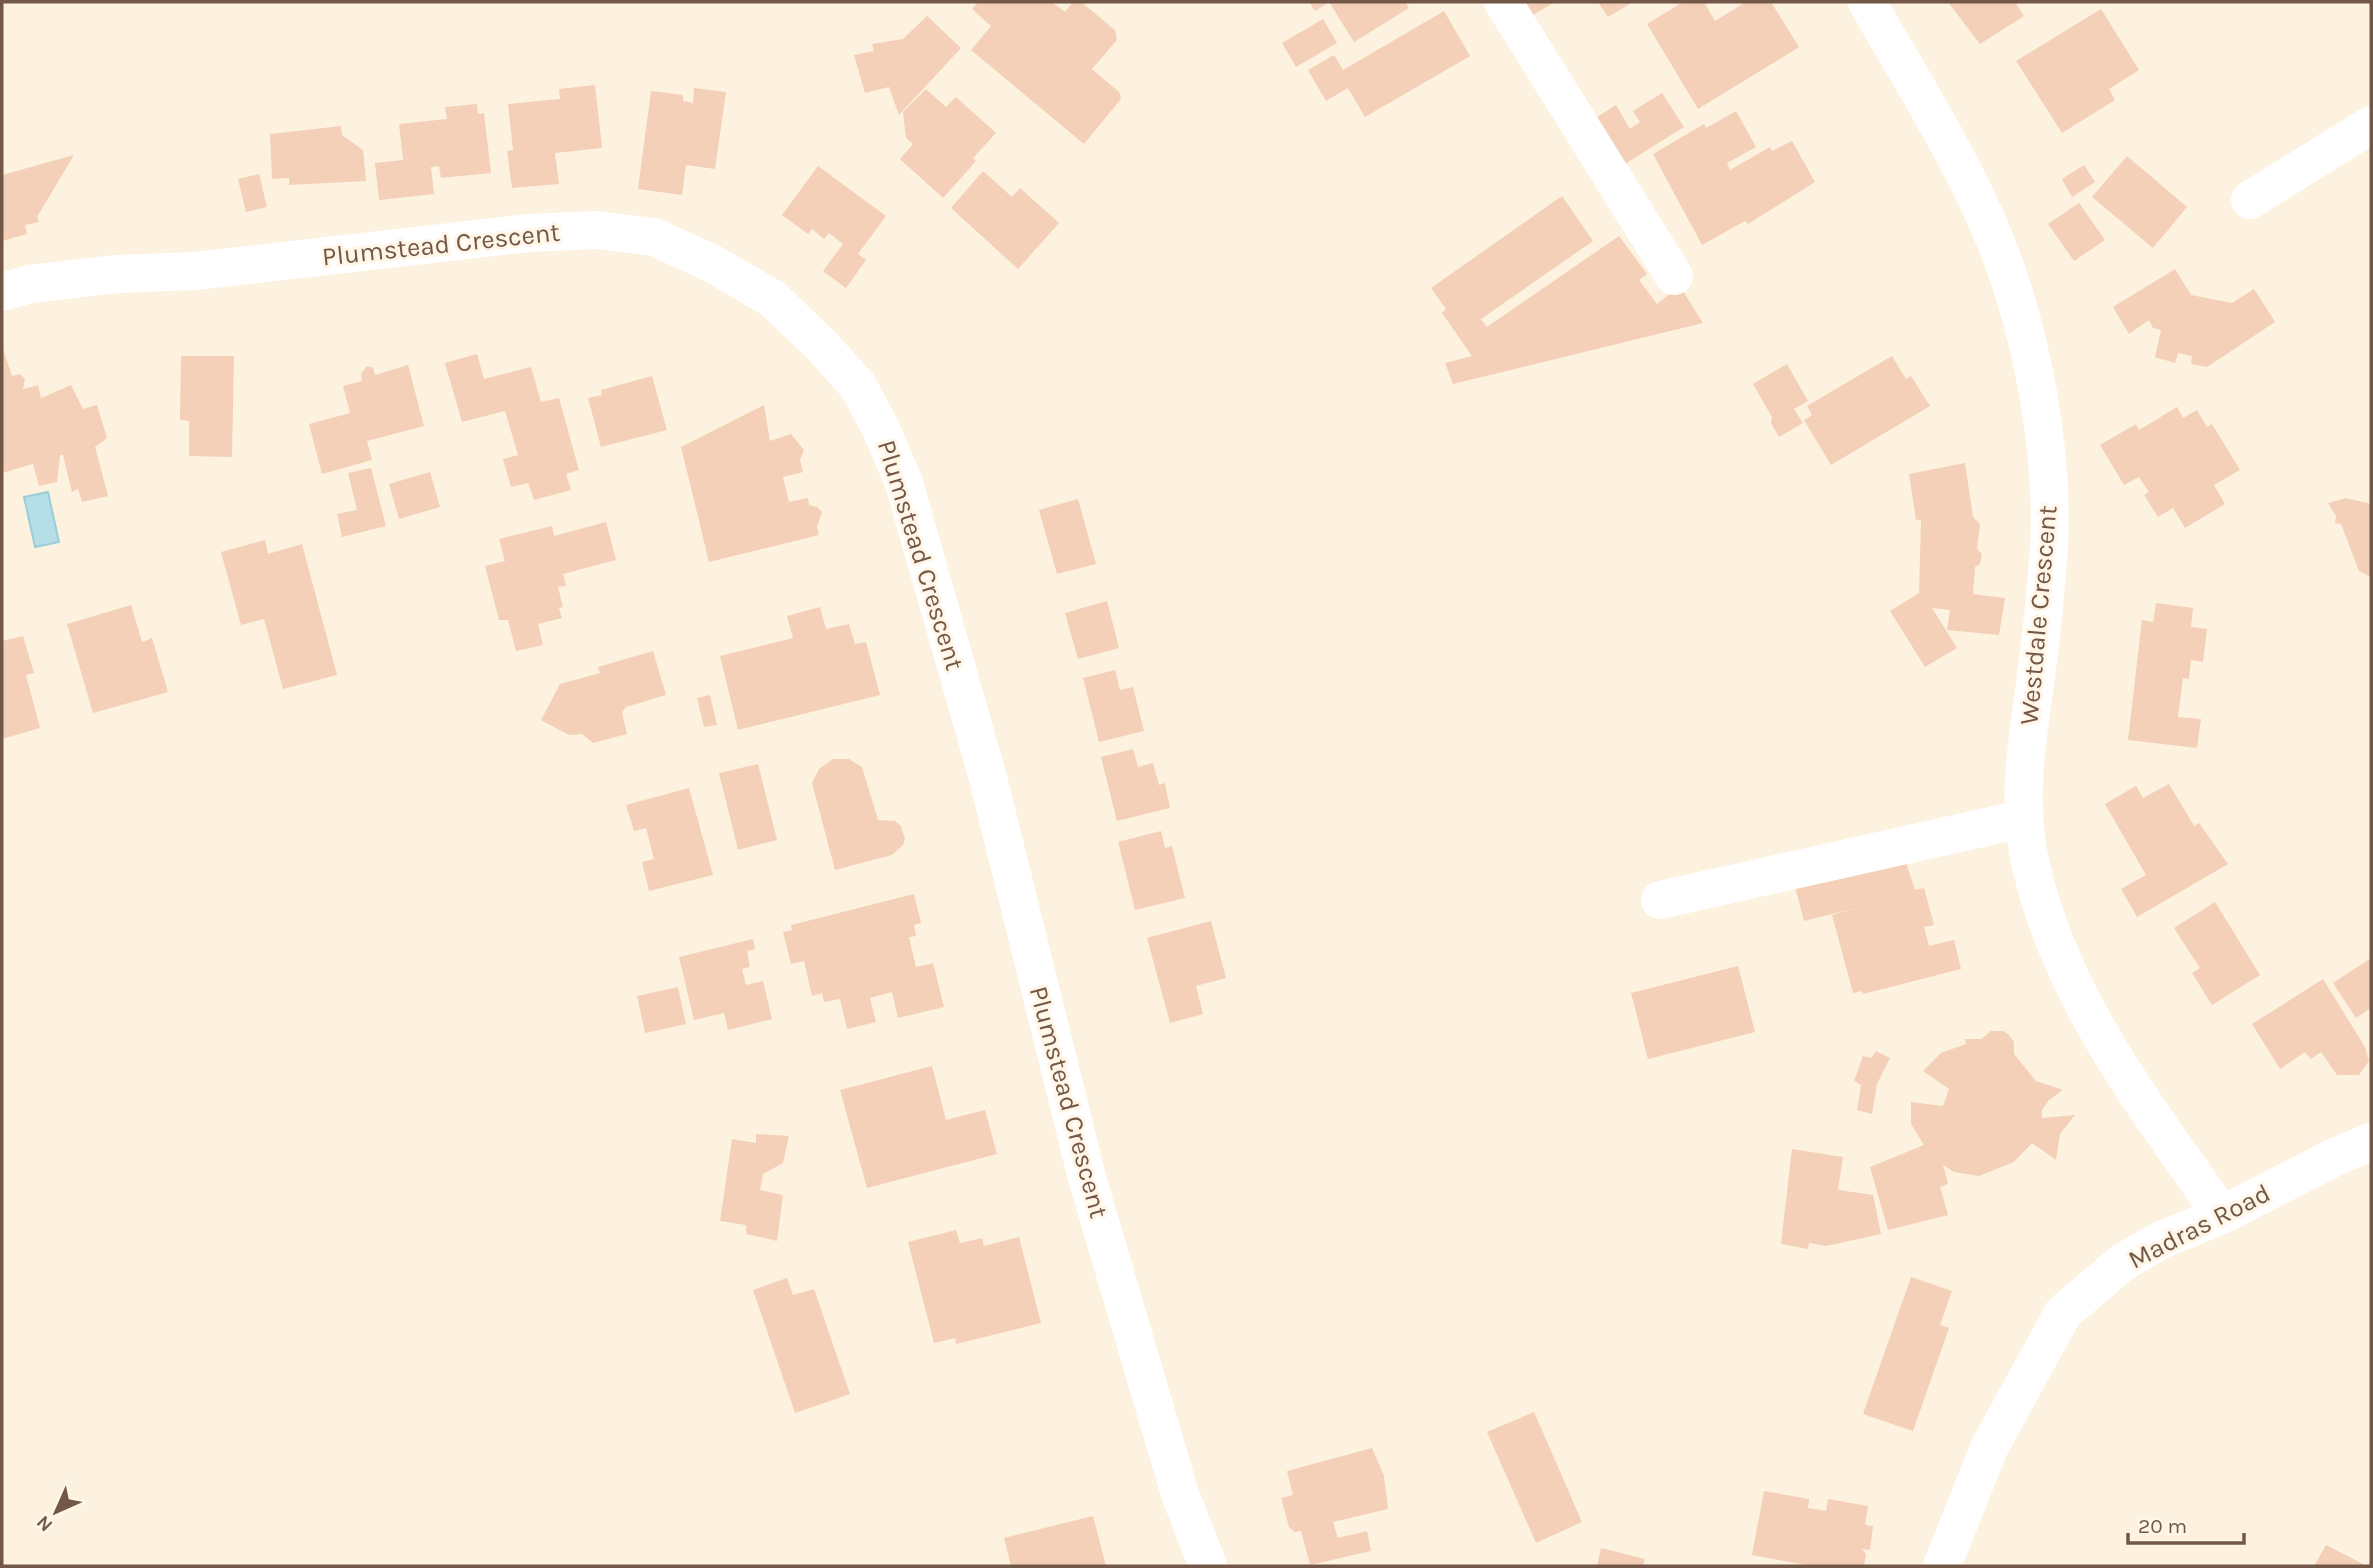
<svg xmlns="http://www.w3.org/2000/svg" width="2373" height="1568" viewBox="0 0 2373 1568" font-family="Karla,sans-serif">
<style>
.water{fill:#b5dee7;stroke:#9bced9;stroke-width:2}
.building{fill:#f3d0b7}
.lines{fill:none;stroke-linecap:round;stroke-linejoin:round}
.minor{stroke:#fff;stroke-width:38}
.labels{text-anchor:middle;stroke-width:6;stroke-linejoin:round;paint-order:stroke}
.street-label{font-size:26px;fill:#745847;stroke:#fff6e7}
</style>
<rect width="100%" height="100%" fill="#fdf2e0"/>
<polygon class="water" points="48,492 59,542 35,547 24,497"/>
<g class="building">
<polygon points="978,2 1052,2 1065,12 1072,3 1081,2 1115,30 1117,40 1092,69 1119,92 1121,99 1084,144 971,50 991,26 972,9"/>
<polygon points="1309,2 1405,2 1409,8 1354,42 1329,2 1315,11"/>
<polygon points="1523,2 1555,2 1531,16"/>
<polygon points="1598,2 1633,2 1608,17"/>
<polygon points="1683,2 1704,2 1715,21 1746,2 1771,2 1799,47 1698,109 1647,24"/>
<polygon points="1948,2 2015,2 2024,16 1980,44"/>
<polygon points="2101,9 2139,70 2109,89 2115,100 2062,133 2016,61"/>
<polygon points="1444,11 1470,56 1365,117 1348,88 1326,101 1308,70 1334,55 1343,70"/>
<polygon points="927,16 961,48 899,115 889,87 865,93 854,55 874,51 872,44 903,39"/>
<polygon points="1323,19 1337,43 1296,67 1282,43"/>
<polygon points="595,85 602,148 555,153 559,184 512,188 507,151 513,150 508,104 560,99 559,89"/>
<polygon points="694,88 726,92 715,169 686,165 682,195 638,189 651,91 683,95 683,101 693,103"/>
<polygon points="926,89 946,107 956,97 996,133 973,158 976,161 943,198 900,159 913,144 906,138 903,112"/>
<polygon points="1662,93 1684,127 1612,172 1583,126 1616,105 1630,129 1640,122 1633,111"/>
<polygon points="477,104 478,114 484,113 491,173 441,178 439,166 431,167 434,194 379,200 375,163 403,160 399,124 447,119 445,107"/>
<polygon points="1736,111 1756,147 1727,163 1730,170 1770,147 1772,151 1792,141 1815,182 1748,224 1745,221 1702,245 1653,154 1704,124 1706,128"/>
<polygon points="341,126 342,135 363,150 366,181 289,185 289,178 272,179 270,134"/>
<polygon points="74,155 37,217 39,222 25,225 27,234 2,241 2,175"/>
<polygon points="2127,156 2187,207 2153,248 2092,197"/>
<polygon points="2084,165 2095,182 2072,197 2062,179"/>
<polygon points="818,166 886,216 858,254 866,260 846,288 823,271 843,244 829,233 824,239 812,229 808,234 782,215"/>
<polygon points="983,171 1012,197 1020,188 1059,223 1018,269 951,208"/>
<polygon points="259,174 267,207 246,212 238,179"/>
<polygon points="1562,196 1593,241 1481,319 1487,327 1619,236 1647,274 1639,280 1657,304 1680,286 1703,323 1453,384 1445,363 1472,356 1442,313 1446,309 1431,288"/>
<polygon points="2079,203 2105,240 2074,261 2048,224"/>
<polygon points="2175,269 2191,295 2232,303 2254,289 2275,322 2207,367 2191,364 2192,356 2178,353 2175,363 2155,357 2161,330 2153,328 2149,320 2129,334 2113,307"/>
<polygon points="2,346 12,376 20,374 25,379 23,389 38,385 41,398 71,385 83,409 97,405 107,438 95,447 108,496 82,502 78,489 72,492 63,455 60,455 57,482 39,486 33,464 2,473"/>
<polygon points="477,354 484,379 531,367 541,402 559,398 579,470 566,474 571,490 534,500 528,483 511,487 503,459 518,455 505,411 462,422 445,363"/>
<polygon points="181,356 234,356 232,457 189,456 189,421 180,420"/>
<polygon points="1892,356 1906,379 1911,376 1930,406 1831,465 1804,420 1812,415 1807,406"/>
<polygon points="1787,364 1808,401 1794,409 1803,423 1779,437 1771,423 1772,417 1753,384"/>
<polygon points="408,365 424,426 367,441 372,460 322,474 309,424 350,413 343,386 362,381 361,374 367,366 373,368 375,375"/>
<polygon points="652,376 667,430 601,447 588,398 602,395 601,390"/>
<polygon points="764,405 770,441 791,434 804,450 800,460 803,472 783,477 789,502 808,498 809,505 817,507 822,512 817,527 819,535 709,562 681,447"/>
<polygon points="2177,407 2183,418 2197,410 2207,427 2212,424 2240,470 2214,485 2225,504 2185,528 2173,508 2158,517 2144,495 2149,492 2139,477 2124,485 2100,445 2136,424 2139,430"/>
<polygon points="1965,463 1973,517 1980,524 1977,549 1982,554 1980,564 1975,567 1973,594 2005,598 1999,635 1947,630 1950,610 1932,608 1957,648 1925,667 1890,611 1919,593 1921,520 1916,520 1909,474"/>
<polygon points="371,468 386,526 342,537 337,514 357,510 348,473"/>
<polygon points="430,472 440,507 399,519 389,484"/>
<polygon points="2346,498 2371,504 2371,577 2359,571 2341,524 2335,523 2336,516 2328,503"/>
<polygon points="1078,499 1096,564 1057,574 1039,510"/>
<polygon points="606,522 616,560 563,574 566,586 558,587 563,607 559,608 562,618 538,624 543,645 516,651 508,620 499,620 485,566 505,561 499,539 552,526 554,536"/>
<polygon points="265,540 268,554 302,544 337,675 283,689 264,619 241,625 221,552"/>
<polygon points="1107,601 1119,648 1078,659 1065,613"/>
<polygon points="2156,603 2193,608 2191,627 2207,629 2203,662 2191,660 2189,679 2183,678 2178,717 2201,719 2197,748 2128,740 2142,620 2153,622"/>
<polygon points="131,605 142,642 152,638 168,692 93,713 67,624"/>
<polygon points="820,607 826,629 849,624 855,644 866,642 880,695 738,730 720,656 793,638 787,616"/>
<polygon points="23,636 34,673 26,675 40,728 2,739 2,641"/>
<polygon points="653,651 666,695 626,707 622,712 627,734 593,743 582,734 569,735 541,720 560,684 600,673 598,667"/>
<polygon points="1115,670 1120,690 1133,687 1144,731 1099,742 1083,678"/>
<polygon points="710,695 717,725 704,727 697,698"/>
<polygon points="1133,749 1138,767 1153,763 1159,785 1165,783 1170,808 1117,821 1101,757"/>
<polygon points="833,759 849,759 862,767 878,820 895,821 901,826 905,839 903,845 892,855 835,870 812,783 819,769"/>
<polygon points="758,764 777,840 738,850 719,773"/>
<polygon points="2169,784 2194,826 2199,823 2228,864 2137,917 2121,889 2146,875 2105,804 2136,786 2143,798"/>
<polygon points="689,788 713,875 649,891 642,862 654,859 646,828 634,831 626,805"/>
<polygon points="1161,831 1165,848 1172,846 1185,898 1135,910 1118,842"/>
<polygon points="1902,850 1915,890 1924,888 1934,925 1924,927 1929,946 1954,940 1961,969 1863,994 1862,991 1853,993 1832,915 1860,907 1804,921 1794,883"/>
<polygon points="914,894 921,923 914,925 916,936 909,937 916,967 933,963 944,1007 898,1018 892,992 870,998 876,1022 847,1029 840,999 824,1002 822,993 812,996 804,961 791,964 783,932 792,930 791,925"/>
<polygon points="2215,902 2260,975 2212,1005 2192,973 2200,968 2174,928"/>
<polygon points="1211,921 1226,978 1196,986 1203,1014 1170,1023 1147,938"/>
<polygon points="753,939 755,949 747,951 750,967 742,969 746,985 763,981 772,1019 728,1030 724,1013 694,1020 679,957"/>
<polygon points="2371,958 2371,1008 2356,1018 2333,983"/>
<polygon points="1738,966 1755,1032 1648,1059 1631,993"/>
<polygon points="2323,979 2365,1047 2369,1061 2359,1075 2337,1075 2321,1052 2311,1059 2305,1052 2280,1069 2252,1024"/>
<polygon points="678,987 686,1024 645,1033 637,996"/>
<polygon points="1991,1031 2003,1031 2008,1034 2014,1042 2014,1054 2036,1081 2063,1090 2049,1100 2042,1110 2042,1118 2075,1115 2060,1134 2056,1160 2032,1143 2014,1162 1979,1176 1954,1172 1943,1165 1948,1184 1940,1187 1948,1215 1888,1230 1870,1167 1924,1145 1911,1124 1911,1102 1943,1106 1949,1089 1923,1071 1941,1053 1966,1044 1965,1039 1981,1039"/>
<polygon points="1876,1051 1890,1058 1877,1084 1872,1114 1857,1110 1861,1085 1854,1081 1863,1056 1871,1058"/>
<polygon points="932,1066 946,1120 985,1110 997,1154 867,1188 840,1090"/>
<polygon points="756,1134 789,1136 783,1163 763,1174 760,1190 783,1195 777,1241 746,1234 746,1225 720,1221 732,1139 756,1143"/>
<polygon points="1792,1149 1843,1157 1838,1190 1873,1195 1881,1234 1826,1246 1809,1243 1808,1249 1781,1244"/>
<polygon points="956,1230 960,1243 982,1238 984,1246 1019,1237 1041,1323 956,1344 955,1338 934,1343 908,1242"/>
<polygon points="1911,1277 1952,1291 1940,1325 1949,1328 1913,1431 1863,1414"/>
<polygon points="787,1278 793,1295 814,1289 850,1394 795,1413 753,1290"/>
<polygon points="1534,1412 1582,1522 1536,1543 1487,1432"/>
<polygon points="1372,1448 1384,1476 1388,1509 1333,1522 1338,1538 1367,1531 1371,1551 1310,1565 1301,1531 1295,1532 1289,1527 1281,1498 1293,1495 1287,1471"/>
<polygon points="1764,1491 1809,1499 1808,1508 1826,1511 1828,1499 1868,1506 1865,1525 1873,1526 1870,1550 1862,1549 1866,1554 1864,1566 1811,1566 1752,1555"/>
<polygon points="1093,1516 1106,1566 1011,1566 1004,1538"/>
<polygon points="2326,1545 2367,1566 2314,1566"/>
<polygon points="1601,1548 1645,1559 1643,1566 1597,1566"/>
</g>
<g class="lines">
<g class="minor">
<polyline points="1503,2 1674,276"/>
<path d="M1867,2c45,79 96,158 130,243 35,89 57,206 52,302 -3,46 -8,92 -14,137 -9,62 -18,121 -4,182 30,132 115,241 191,349"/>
<polyline points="2250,200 2371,125"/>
<polyline points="2,292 30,284 117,274 195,271 529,233 597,230 654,237 713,264 773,299 822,346 858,386 881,429 904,483 988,778 1087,1178 1180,1494 1208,1566"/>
<polyline points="1660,900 2022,819"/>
<polyline points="1942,1566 1989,1448 2063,1313 2123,1262 2161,1240 2222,1215 2337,1156 2371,1142"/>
</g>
</g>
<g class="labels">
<g class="street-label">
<text transform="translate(441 244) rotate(-6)" y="9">Plumstead Crescent</text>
<text transform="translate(921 555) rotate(73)" y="9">Plumstead Crescent</text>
<text transform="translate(2038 615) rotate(-85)" y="9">Westdale Crescent</text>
<text transform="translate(1069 1102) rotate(75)" y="9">Plumstead Crescent</text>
<text transform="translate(2199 1226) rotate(-27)" y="9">Madras Road</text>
</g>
</g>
<rect width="2373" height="1568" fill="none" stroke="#745847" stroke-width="7"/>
<g transform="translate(56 1512) rotate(225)" stroke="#fff6e7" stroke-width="5" paint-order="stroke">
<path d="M0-5L12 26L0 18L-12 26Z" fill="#745847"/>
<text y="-10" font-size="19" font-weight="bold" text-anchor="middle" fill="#745847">N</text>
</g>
<path d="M2128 1533v10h116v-10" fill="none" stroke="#745847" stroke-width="3.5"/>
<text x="2138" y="1533" font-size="21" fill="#745847" stroke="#fff6e7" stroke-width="5" paint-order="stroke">20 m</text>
</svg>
